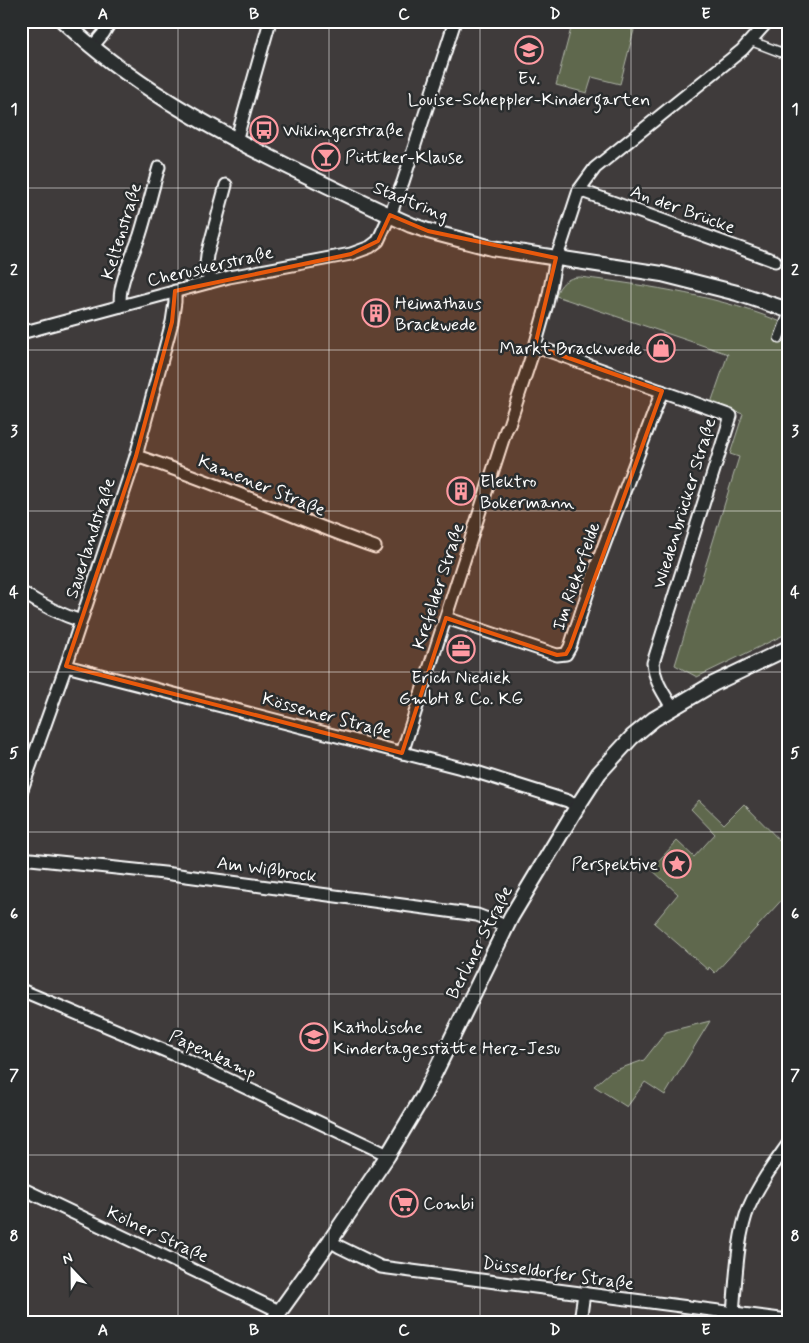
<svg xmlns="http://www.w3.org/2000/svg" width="809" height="1343" viewBox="0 0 809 1343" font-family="Mynerve,sans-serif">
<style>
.green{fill:#5e674e;stroke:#aeb3a6}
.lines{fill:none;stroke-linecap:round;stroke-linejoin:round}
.pedestrian-casing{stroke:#fff;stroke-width:11}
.minor-casing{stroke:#fff;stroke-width:15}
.tertiary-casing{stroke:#fff;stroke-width:18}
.pedestrian{stroke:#2a2d2e;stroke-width:8}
.minor{stroke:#2a2d2e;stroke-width:11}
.tertiary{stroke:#2a2d2e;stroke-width:14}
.marked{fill:#e8590c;fill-opacity:0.2;stroke:#e8590c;stroke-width:4;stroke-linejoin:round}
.grid{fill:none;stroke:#fff;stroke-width:1;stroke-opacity:0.55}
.labels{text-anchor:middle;stroke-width:5;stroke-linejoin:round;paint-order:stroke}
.poi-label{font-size:18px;fill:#fff;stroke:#2a2d2e;text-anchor:start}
.street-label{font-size:18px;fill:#fff;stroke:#2a2d2e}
.neatline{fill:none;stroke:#fff;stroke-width:2}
.grid-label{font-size:16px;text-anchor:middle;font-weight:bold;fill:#fff}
</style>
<rect width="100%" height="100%" fill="#3f3b3b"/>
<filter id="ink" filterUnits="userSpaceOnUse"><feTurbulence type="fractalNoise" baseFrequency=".02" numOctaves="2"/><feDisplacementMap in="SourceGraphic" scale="10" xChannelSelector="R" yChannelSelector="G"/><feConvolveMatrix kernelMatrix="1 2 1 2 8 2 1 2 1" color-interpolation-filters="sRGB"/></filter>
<g filter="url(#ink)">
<g class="green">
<polygon points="573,21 600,21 634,30 620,84 592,77 587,93 556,85"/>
<path d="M580,277c71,9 142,19 208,48v308l-91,44 -22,-12 64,-208 -9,-3 13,-40 -32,-11 17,-49 -172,-58c3,-12 12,-19 24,-19z"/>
<polygon points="699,800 724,824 744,804 788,849 788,893 715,973 709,967 708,970 654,923 678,894 651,869 677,841 694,857 715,834 691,809"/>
<polygon points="710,1021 665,1095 645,1082 627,1107 594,1086 610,1072 644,1060 666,1032"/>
</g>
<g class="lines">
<g class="pedestrian-casing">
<g id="pedestrian">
<polyline points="751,41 788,55"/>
<polyline points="787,265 788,266"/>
<polyline points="779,338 788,314"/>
</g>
</g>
<g class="minor-casing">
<g id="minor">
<polyline points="92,47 103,34 111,21"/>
<polyline points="236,141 270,21"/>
<polyline points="579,190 775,261"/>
<polyline points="210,282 206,264 207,255 226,185"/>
<path d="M121,306c-5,-18 13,-53 19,-71 7,-22 12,-45 19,-68"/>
<polyline points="21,333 229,277 351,254 370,247 378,241 390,215 403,182 455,21"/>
<path d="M535,346l196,70 -78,247c2,20 10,28 19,45"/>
<path d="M136,456c81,26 159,63 239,91"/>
<path d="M21,592c19,12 38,22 60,29"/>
<polyline points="446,618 557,655 566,654 570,647 597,564 662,391"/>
<polyline points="66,666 473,771 568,801 577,807"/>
<polyline points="402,753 506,430 509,425 535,346 547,304 556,258 561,245 579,190 595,168 731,59 742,50 768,21"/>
<polyline points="21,792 66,666 136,456 172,322 175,302 175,291"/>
<polyline points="21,858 164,873 477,915 506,926"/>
<polyline points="21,990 187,1060 388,1155"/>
<polyline points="21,1188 279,1311"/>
<polyline points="330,1241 340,1247 381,1267 788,1320"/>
<path d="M733,1313c3,-32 4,-77 16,-106 10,-23 25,-43 39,-63"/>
<polyline points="580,1322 584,1293"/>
</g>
</g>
<g class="tertiary-casing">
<g id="tertiary">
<path d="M63,21c66,62 143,105 224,145 41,20 82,40 124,59l17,6 64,17 170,26 75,19 51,17"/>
<polyline points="272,1322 330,1241 388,1155 424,1095 511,917 577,807 599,773 632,737 654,719 713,684 788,648"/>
</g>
</g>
<use href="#pedestrian" class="pedestrian"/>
<use href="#minor" class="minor"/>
<use href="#tertiary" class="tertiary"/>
</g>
</g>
<path class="marked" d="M390,215l38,16 128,27 -21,88 127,45 -92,256 -4,7 -9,1 -111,-37 -44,135 -336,-87 70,-210 36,-134 3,-31 176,-37 27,-13z"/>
<path class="grid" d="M178,21v1301M329,21v1301M480,21v1301M631,21v1301M21,188h767M21,350h767M21,511h767M21,672h767M21,832h767M21,994h767M21,1155h767"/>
<defs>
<g id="school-ring" transform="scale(1.4375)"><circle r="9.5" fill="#2a2d2e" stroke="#ff9aa2" stroke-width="1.5"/><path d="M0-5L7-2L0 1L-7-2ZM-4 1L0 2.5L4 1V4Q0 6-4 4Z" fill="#ff9aa2"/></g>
<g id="bus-ring" transform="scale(1.4375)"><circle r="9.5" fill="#2a2d2e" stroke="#ff9aa2" stroke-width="1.5"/><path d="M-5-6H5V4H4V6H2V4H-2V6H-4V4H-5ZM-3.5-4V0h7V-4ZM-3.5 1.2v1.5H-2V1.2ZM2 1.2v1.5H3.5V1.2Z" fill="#ff9aa2"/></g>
<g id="bar-ring" transform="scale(1.4375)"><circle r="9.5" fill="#2a2d2e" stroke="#ff9aa2" stroke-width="1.5"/><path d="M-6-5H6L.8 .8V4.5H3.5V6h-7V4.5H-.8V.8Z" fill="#ff9aa2"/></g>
<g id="building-ring" transform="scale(1.4375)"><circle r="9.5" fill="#2a2d2e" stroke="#ff9aa2" stroke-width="1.5"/><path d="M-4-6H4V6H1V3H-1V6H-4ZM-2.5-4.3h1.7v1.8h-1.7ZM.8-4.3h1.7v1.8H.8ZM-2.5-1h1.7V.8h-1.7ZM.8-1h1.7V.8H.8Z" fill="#ff9aa2"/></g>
<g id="shop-ring" transform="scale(1.4375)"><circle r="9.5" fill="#2a2d2e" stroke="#ff9aa2" stroke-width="1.5"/><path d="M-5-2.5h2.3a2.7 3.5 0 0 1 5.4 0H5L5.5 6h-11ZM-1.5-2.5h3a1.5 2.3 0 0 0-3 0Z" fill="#ff9aa2"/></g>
<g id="office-ring" transform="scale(1.4375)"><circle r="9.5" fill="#2a2d2e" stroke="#ff9aa2" stroke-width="1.5"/><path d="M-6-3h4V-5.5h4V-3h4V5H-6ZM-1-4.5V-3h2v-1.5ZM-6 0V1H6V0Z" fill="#ff9aa2"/></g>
<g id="sight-ring" transform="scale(1.4375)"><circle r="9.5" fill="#2a2d2e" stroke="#ff9aa2" stroke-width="1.5"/><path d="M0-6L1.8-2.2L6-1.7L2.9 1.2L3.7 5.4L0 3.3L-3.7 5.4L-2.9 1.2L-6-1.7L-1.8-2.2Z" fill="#ff9aa2"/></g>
<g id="supermarket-ring" transform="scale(1.4375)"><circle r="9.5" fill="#2a2d2e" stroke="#ff9aa2" stroke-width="1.5"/><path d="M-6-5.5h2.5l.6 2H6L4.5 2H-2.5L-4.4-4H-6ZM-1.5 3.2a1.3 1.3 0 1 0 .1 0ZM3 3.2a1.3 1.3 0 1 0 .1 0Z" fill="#ff9aa2"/></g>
</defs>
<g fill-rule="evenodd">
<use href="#school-ring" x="529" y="50"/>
<use href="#bus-ring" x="264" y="130"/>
<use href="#bar-ring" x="326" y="157"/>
<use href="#building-ring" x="376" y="313"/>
<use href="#shop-ring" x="661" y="348"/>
<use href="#building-ring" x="461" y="491"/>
<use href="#office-ring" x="461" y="649"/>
<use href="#sight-ring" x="677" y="864"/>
<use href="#school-ring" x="314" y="1037"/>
<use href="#supermarket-ring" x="404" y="1203"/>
</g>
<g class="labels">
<g class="poi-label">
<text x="529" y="84" text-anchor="middle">Ev.<tspan x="529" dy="21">Louise-Scheppler-Kindergarten</tspan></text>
<text x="283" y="136">Wikingerstraße</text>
<text x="345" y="163">Püttker-Klause</text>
<text x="395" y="309">Heimathaus<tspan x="395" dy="21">Brackwede</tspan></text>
<text x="642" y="354" text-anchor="end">Markt Brackwede</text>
<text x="480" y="487">Elektro<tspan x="480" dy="21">Bokermann</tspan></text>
<text x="461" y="683" text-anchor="middle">Erich Niediek<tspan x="461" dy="21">GmbH &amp; Co. KG</tspan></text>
<text x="658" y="870" text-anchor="end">Perspektive</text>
<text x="333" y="1033">Katholische<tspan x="333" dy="21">Kindertagesstätte Herz-Jesu</tspan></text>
<text x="423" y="1209">Combi</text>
</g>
<g class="street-label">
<text transform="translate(411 201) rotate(22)" y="6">Stadtring</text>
<text transform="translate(683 209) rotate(20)" y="6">An der Brücke</text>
<text transform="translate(121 231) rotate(-73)" y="6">Keltenstraße</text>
<text transform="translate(210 266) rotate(-13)" y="6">Cheruskerstraße</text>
<text transform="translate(262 485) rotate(22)" y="6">Kamener Straße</text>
<text transform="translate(684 503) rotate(-73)" y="6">Wiedenbrücker Straße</text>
<text transform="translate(90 538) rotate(-72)" y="6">Sauerlandstraße</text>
<text transform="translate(576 576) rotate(-71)" y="6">Im Riekerfelde</text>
<text transform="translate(438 586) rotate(-72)" y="6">Krefelder Straße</text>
<text transform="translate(327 715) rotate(15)" y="6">Kössener Straße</text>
<text transform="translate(267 869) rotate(8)" y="6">Am Wißbrock</text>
<text transform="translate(479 942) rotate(-63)" y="6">Berliner Straße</text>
<text transform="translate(213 1054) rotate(25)" y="6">Papenkamp</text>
<text transform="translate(158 1234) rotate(25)" y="6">Kölner Straße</text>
<text transform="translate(558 1273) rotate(8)" y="6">Düsseldorfer Straße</text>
</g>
</g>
<rect width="809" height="1343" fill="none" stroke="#2a2d2e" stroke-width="55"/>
<g transform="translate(72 1270) rotate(338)" stroke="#2a2d2e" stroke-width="4" paint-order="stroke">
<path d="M0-4L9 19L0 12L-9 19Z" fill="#ffffff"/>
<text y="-8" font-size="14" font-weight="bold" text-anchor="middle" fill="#ffffff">N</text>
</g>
<rect x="28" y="28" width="754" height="1288" class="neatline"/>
<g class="grid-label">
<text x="103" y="19">A</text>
<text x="254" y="19">B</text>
<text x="404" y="19">C</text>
<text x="555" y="19">D</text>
<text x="706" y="19">E</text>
<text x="14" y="114">1</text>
<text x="795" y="114">1</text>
<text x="14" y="275">2</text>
<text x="795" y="275">2</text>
<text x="14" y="436">3</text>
<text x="795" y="436">3</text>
<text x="14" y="597">4</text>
<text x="795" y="597">4</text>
<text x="14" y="758">5</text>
<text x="795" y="758">5</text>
<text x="14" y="919">6</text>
<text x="795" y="919">6</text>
<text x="14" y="1080">7</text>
<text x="795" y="1080">7</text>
<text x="14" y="1241">8</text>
<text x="795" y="1241">8</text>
<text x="103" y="1335">A</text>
<text x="254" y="1335">B</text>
<text x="404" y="1335">C</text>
<text x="555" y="1335">D</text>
<text x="706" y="1335">E</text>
</g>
</svg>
